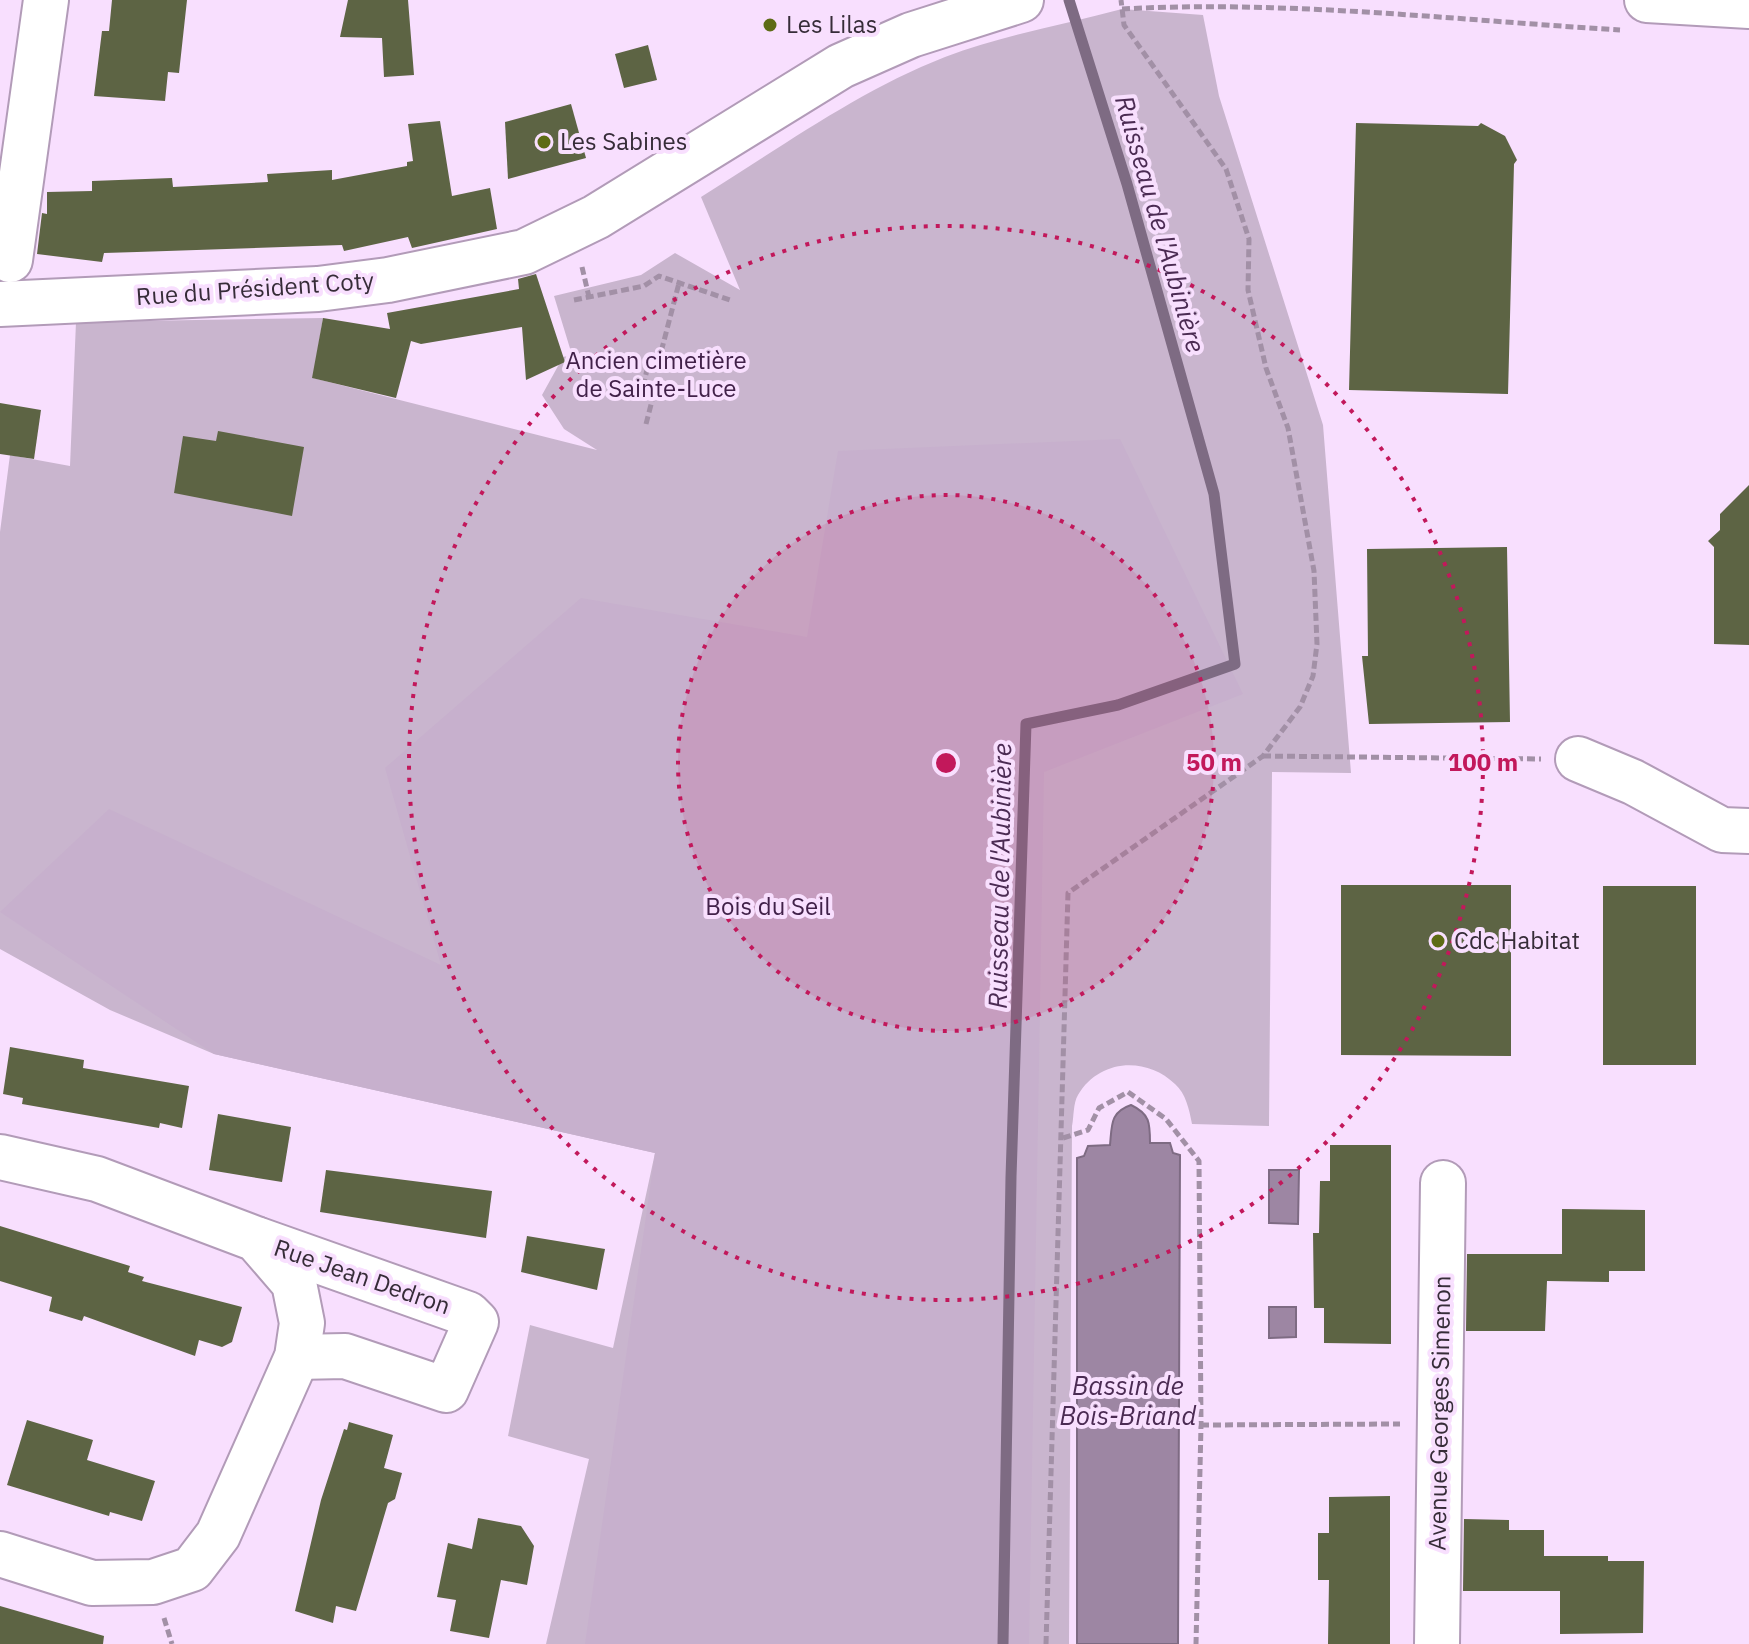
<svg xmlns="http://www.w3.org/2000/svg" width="1749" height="1644" viewBox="0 0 1749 1644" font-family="'IBM Plex Sans',sans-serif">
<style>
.green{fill:#c9b5ce}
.forest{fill:#c7b0cd}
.water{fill:#9d86a3;stroke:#7e6b83;stroke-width:2}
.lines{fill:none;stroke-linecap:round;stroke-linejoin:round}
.stream{stroke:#7e6b83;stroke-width:11}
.building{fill:#5d6444}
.minor-casing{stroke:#b29bb8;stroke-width:48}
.path{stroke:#a290a6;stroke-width:5;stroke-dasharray:8 4;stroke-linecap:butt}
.minor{stroke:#fff;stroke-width:44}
.ring{fill:none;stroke:#c2185b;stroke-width:4;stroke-dasharray:4 8}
.poi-dot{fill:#5d6b15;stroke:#f8dffe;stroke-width:3}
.labels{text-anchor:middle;stroke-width:8;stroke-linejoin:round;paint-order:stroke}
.poi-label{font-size:24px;fill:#362c38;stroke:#f8dffe;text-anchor:start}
.street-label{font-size:24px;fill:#362c38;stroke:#f8dffe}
.park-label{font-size:24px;fill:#412149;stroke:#f8dffe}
.water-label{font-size:26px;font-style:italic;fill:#4b2b53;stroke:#f8dffe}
.centre{fill:#c2185b;stroke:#f8dffe;stroke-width:4}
.ring-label{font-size:24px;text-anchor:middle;font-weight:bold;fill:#c2185b;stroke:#f8dffe;stroke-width:8;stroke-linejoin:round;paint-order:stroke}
</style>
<rect width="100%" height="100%" fill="#f8dffe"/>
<path class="green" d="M1122,9l81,6 16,81 104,329 28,348 -79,-1 -3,354 -77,-2c-3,-15 -6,-30 -17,-40 -29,-28 -76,-25 -97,11 -5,8 -4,22 -6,31l-3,518h-523l43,-185 -81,-23 22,-111 83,23 42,-195 -441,-99 -104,-44 -110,-61v-417l10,-77 60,11 6,-144 247,-4 -10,60 284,72 -33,-21 -22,-34 21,-38 9,-2 -18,-59 87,-21 34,-22 65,37 -39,-93c79,-49 157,-106 244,-140 57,-22 118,-32 177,-48z"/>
<polygon class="forest" points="1120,439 1243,694 1044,772 1029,1644 585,1644 655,1153 214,1054 0,912 109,809 441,965 385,768 581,598 807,637 838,451"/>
<g class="water">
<path d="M1131,1105c19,9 19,18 19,38h20l3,10 7,2 -2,489h-101v-486l7,-2 4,-10 22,-1c2,-20 0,-33 21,-40z"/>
<polygon points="1269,1170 1299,1170 1298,1224 1269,1223"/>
<polygon points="1269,1307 1296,1307 1296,1337 1269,1338"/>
</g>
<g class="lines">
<polyline class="stream" points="1003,1644 1011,1177 1026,724 1118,705 1235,664 1214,494 1127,184 1069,0"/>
</g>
<g class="building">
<polygon points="112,0 187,0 179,73 168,72 165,101 94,96 102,31 109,31"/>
<polygon points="348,0 408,0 414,75 384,77 382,38 340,37"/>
<polygon points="648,45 657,80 624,88 615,54"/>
<polygon points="571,104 586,158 508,179 505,122"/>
<polygon points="440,121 452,196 490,188 497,229 412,248 408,237 344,251 342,245 137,252 104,253 102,262 37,254 42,213 47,214 47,192 92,191 92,181 172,178 173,187 268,182 267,174 332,170 332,180 407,166 407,162 413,161 408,124"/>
<polygon points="1356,123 1478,126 1481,123 1505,136 1517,160 1514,164 1508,394 1349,390"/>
<polygon points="536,274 565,362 526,380 522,327 421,344 411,341 396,398 312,378 323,318 390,329 387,313 519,289 518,279"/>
<polygon points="0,403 41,410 34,459 0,454"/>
<polygon points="218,431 304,447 292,516 174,493 183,436 216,441"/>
<polygon points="1749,485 1749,645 1714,644 1714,547 1708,541 1720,530 1720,514"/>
<polygon points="1507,547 1510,722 1369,724 1362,656 1368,656 1367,549"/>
<polygon points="1341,885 1511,885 1511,1056 1341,1055"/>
<rect x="1603" y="886" width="93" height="179"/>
<polygon points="10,1047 84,1060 83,1068 189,1086 182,1128 160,1123 159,1128 22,1104 23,1098 3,1094"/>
<polygon points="218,1114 291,1127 282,1182 209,1170"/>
<polygon points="1330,1145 1391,1145 1391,1344 1324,1343 1324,1308 1314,1308 1313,1233 1319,1233 1320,1181 1330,1181"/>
<polygon points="326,1170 492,1191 486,1238 320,1212"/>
<polygon points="1562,1209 1645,1210 1645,1271 1609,1271 1609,1282 1547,1281 1545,1331 1466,1331 1467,1254 1562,1254"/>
<polygon points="0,1226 130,1266 128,1272 144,1277 142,1281 242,1307 232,1342 222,1347 199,1340 195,1356 84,1316 82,1321 49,1311 52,1297 0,1281"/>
<polygon points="527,1236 605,1249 597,1290 521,1272"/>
<polygon points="27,1420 93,1440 87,1460 155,1481 142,1521 110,1512 109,1516 7,1485"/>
<polygon points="349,1422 393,1435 384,1468 402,1473 395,1499 388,1503 356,1611 336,1606 333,1623 295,1611 321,1500 344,1429 347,1430"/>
<polygon points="1390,1496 1390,1644 1328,1644 1329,1580 1318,1580 1318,1533 1329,1533 1329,1497"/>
<polygon points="478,1518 521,1526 534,1546 527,1585 501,1580 489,1638 450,1631 456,1600 437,1597 448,1543 472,1549"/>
<polygon points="1464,1519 1509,1520 1509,1530 1544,1530 1544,1556 1608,1556 1608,1561 1644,1561 1643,1633 1560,1634 1560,1591 1463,1591"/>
<polygon points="0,1606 104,1636 103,1644 0,1644"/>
</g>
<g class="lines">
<g class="minor-casing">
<g id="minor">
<polyline points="1647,0 1749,6"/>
<polyline points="10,260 46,0"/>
<polyline points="0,304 318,289 388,280 524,252 596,217 841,66 911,35 1021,0"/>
<polyline points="1578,759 1633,782 1722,830 1749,831"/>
<polyline points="0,1157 97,1179 256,1239 294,1283 302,1323 297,1357 218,1535 192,1569 153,1582 92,1583 0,1554"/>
<polyline points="259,1240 468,1314 476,1322 446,1390 345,1356 297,1357"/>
<polyline points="1437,1644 1443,1183"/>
</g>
</g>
<g class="path">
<path d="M1122,9c165,-9 333,11 498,21"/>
<polyline points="582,267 589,297"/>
<polyline points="574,300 644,286 659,276 733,301"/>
<polyline points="646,424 654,393 642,390 651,354 660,356 679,283"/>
<polyline points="1263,756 1541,759"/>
<polyline points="1063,1138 1088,1130 1099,1108 1128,1092 1166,1119 1199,1161 1201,1425 1196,1644"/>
<polyline points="1201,1425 1400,1424"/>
<polyline points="164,1618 172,1644"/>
<polyline points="1046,1644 1068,893 1263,756 1300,707 1313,676 1317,644 1314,571 1288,428 1266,368 1248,290 1249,239 1226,169 1124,25 1121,0"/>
</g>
<use href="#minor" class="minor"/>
</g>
<circle cx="946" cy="763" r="268" fill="#c2185b" fill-opacity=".12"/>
<g class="ring">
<circle cx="946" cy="763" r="268"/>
<circle cx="946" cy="763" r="537"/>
</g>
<g class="poi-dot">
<circle cx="770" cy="25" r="8"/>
<circle cx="544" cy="142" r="8"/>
<circle cx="1438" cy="941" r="8"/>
</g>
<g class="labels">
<g class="poi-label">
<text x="786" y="33">Les Lilas</text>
<text x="560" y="150">Les Sabines</text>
<text x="1454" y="949">Cdc Habitat</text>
</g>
<g class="street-label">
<text transform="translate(255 289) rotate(-4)" y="8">Rue du Président Coty</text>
<text transform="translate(362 1277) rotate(19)" y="8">Rue Jean Dedron</text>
<text transform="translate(1440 1413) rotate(-89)" y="8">Avenue Georges Simenon</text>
</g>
<g class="park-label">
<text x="656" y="369">Ancien cimetière<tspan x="656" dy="28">de Sainte-Luce</tspan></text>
<text x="768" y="915">Bois du Seil</text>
</g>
<g class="water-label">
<text transform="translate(1160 224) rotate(74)" y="9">Ruisseau de l'Aubinière</text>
<text transform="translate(1000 876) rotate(-89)" y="9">Ruisseau de l'Aubinière</text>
<text x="1128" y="1395">Bassin de<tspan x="1128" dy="30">Bois-Briand</tspan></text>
</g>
</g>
<circle cx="946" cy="763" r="12" class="centre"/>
<g class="ring-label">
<text x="1214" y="771">50 m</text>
<text x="1483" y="771">100 m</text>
</g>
</svg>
